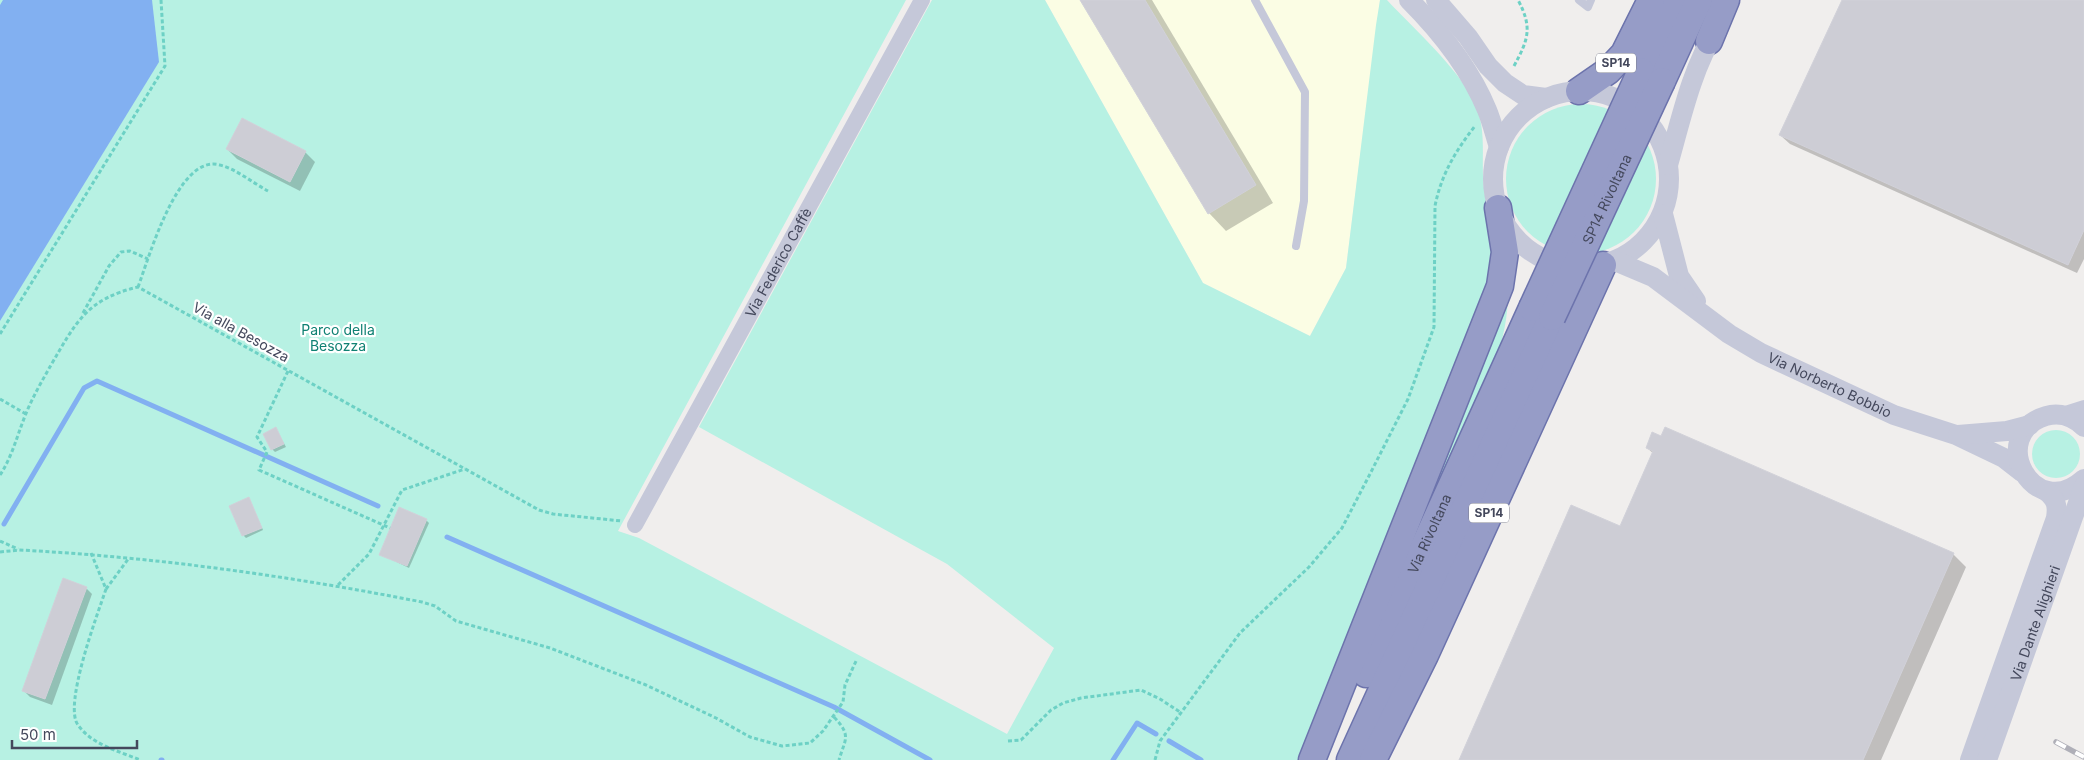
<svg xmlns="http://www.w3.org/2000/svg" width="2084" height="760" viewBox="0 0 2084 760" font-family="Inter,sans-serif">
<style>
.commercial{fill:#fbfde4}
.green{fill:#b7f1e3}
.water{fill:#82b0f1}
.shadow{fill:#0003}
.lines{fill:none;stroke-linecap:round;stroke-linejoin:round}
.stream{stroke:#82b0f1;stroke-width:5}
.building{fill:#cdcdd5;stroke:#d1d1d9}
.trunk-casing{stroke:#6c73ac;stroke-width:29}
.path{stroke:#6dd1c5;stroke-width:3;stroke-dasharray:4 2.5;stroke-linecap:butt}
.service{stroke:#c5c8d9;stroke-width:8}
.minor{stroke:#c5c8d9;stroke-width:16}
.tertiary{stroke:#c5c8d9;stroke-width:20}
.trunk{stroke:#969cc7;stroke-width:26}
.rail-casing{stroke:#afafb8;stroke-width:5.5}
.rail{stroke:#fff;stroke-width:4;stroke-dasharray:11;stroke-linecap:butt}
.trunk-bridge-casing{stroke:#6c73ac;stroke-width:29;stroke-linecap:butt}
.trunk-bridge{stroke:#969cc7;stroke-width:26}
.labels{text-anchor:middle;stroke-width:4.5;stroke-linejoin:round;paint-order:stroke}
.shield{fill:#fff;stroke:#7c7f8d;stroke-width:1}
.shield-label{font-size:12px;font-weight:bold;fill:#44485c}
.street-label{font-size:14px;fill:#44485c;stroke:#fff}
.park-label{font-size:14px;fill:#108173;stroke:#fff}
</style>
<rect width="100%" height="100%" fill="#f0eeed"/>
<polygon class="commercial" points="1045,0 1380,0 1346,268 1310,336 1203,283"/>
<g class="green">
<path d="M0,0h906l-288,531 21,7 368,196 47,-86 -107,-84 -248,-137 233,-427h113l158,283 107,53 36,-68 30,-243 4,-25h7c26,28 70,67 87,101 15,32 5,61 11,94 5,32 19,64 22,96 3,26 -7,55 -13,79l-177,390h-1317z"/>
<circle cx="1581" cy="179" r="75"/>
<circle cx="2056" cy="454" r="24"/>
</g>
<polygon class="water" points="3,0 152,0 159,62 0,321 0,5"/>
<g class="shadow">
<polygon points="1082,0 1152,0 1273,203 1226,231 1209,213"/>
<polygon points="1844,0 2084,0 2084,259 2077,273 1790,144 1780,135"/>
<polygon points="242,120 305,152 315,162 300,191 237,159 227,149"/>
<polygon points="276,429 286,447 275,452 272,449"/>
<polygon points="1662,437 1953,554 1966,567 1881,760 1460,760 1621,528 1654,454 1647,448"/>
<polygon points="249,499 263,530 246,538 243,535"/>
<polygon points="426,520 429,523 409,568 380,554"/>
<polygon points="86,588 92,594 52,705 30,697 24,691"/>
</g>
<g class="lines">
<g class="stream">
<polyline points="4,524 84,388 97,381 378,506"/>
<polyline points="447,537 834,707 930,760"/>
<polyline points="1169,741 1201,760"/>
<polyline points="161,760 162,760"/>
<polyline points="1113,760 1137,723 1156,734"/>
</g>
</g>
<g class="building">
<polygon points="1080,0 1145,0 1256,185 1208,214"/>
<polygon points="1842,0 2084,0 2084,230 2068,265 1779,135"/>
<polygon points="242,118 306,151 290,182 226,149"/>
<polygon points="276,427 284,444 271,450 263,434"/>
<polygon points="1665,427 1954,553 1863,760 1459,760 1571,505 1620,526 1653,451 1646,448 1652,432 1661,436"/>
<polygon points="249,497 262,528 242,536 229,506"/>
<polygon points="399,507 427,519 407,566 379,555"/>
<polygon points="63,578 87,587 45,699 22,691"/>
</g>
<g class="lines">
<g class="trunk-casing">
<g id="trunk">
<polyline points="1709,41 1726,0"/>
<polyline points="1641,71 1674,0"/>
<polyline points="1662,81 1699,0"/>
<polyline points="1579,91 1608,71 1624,54 1651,0"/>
<path id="s4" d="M1366,674l166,-366"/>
<polyline points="1312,760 1500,286 1505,252 1498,208"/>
<polyline points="1350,760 1552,317"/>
<polyline points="1373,760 1425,655 1603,265"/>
</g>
</g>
<g class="path">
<path d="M1514,66c14,-26 19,-38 4,-66"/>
<path d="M138,287c11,-29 40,-134 82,-122 16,4 33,18 48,26"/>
<polyline points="83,313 109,266 121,252 130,251 148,259"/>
<polyline points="0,334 165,66 161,0"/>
<polyline points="288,371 257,437 267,452 259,470 390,528"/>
<polyline points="0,399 26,414"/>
<path d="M0,475c12,-18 17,-39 25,-59 7,-18 17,-35 26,-51 25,-43 36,-66 87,-78l401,223 14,4 69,7"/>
<polyline points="0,541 18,549"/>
<path d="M0,552l19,-2c136,7 270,26 403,52l13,4 21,15 94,27 96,37 70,33 34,19 32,9 28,-3 13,-12 20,-29 2,-17 12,-26"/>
<polyline points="91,553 106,589 129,558"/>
<polyline points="338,585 369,554 402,490 465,469"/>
<path d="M106,589c-8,24 -43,116 -28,136 14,20 41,26 62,35"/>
<path d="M834,717c18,19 11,22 5,43"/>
<polyline points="1008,741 1021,740 1051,710 1063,703 1081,698 1141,690 1160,699 1180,712"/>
<path d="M1155,760l5,-19 80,-108 69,-66 33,-39 29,-56 37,-73 26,-72 1,-121c6,-31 21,-56 40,-80"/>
</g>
<g class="service">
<polyline points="1255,0 1305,92 1304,201 1296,246"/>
<polyline points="1579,0 1588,7 1591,0"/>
</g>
<g class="minor">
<polyline points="2062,415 2084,408"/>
<path id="s1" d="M635,525l287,-525"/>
</g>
<g class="tertiary">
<path d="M1409,0c31,31 61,69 78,110 5,12 8,25 12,37"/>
<polyline points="1436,0 1468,37 1488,66 1505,83 1523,95 1546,98"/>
<circle cx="1581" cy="179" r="88"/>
<path d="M1668,165c12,-42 24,-98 48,-134"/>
<polyline points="1663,214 1679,276 1696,301"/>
<path id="s2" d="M1615,261l38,16 76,57 32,19 133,62 62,20 48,23 18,14"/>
<path d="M2084,427c-10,-10 -24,-15 -38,-11 -60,18 -13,109 38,63"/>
<polyline points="1958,435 2007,431 2030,425"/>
<path d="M1970,760l86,-242c2,-13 0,-19 -10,-27"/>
<path id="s3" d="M1987,760l97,-274"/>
</g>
<use href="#trunk" class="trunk"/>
<g class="rail-casing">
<polyline id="rail" points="2056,742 2084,757"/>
</g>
<use href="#rail" class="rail"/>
<g class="trunk-bridge-casing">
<g id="trunk-bridge">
<polyline points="1532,308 1641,71"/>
<path id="s5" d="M1552,317l110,-236"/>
</g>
</g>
<use href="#trunk-bridge" class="trunk-bridge"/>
</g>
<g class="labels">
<g class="shield">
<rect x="1596" y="53.5" width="40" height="19" rx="4"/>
<rect x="1469" y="503.5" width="40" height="19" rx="4"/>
</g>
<g class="shield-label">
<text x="1616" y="67">SP14</text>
<text x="1489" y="517">SP14</text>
</g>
<g class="street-label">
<text dy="5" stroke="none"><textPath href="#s5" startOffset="130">SP14 Rivoltana</textPath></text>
<text dy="5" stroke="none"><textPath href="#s1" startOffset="299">Via Federico Caffè</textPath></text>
<text transform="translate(241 332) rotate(29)" y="5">Via alla Besozza</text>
<text dy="5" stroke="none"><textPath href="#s2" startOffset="249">Via Norberto Bobbio</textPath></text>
<text dy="5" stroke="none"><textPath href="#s4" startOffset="154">Via Rivoltana</textPath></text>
<text dy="5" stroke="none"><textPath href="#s3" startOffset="145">Via Dante Alighieri</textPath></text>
</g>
<g class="park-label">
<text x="338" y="335">Parco della<tspan x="338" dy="16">Besozza</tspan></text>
</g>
</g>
<path d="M12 740v8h125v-8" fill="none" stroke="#44485c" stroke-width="2.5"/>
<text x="20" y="740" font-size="15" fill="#44485c" stroke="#ffffff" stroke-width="4" paint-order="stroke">50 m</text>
</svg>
